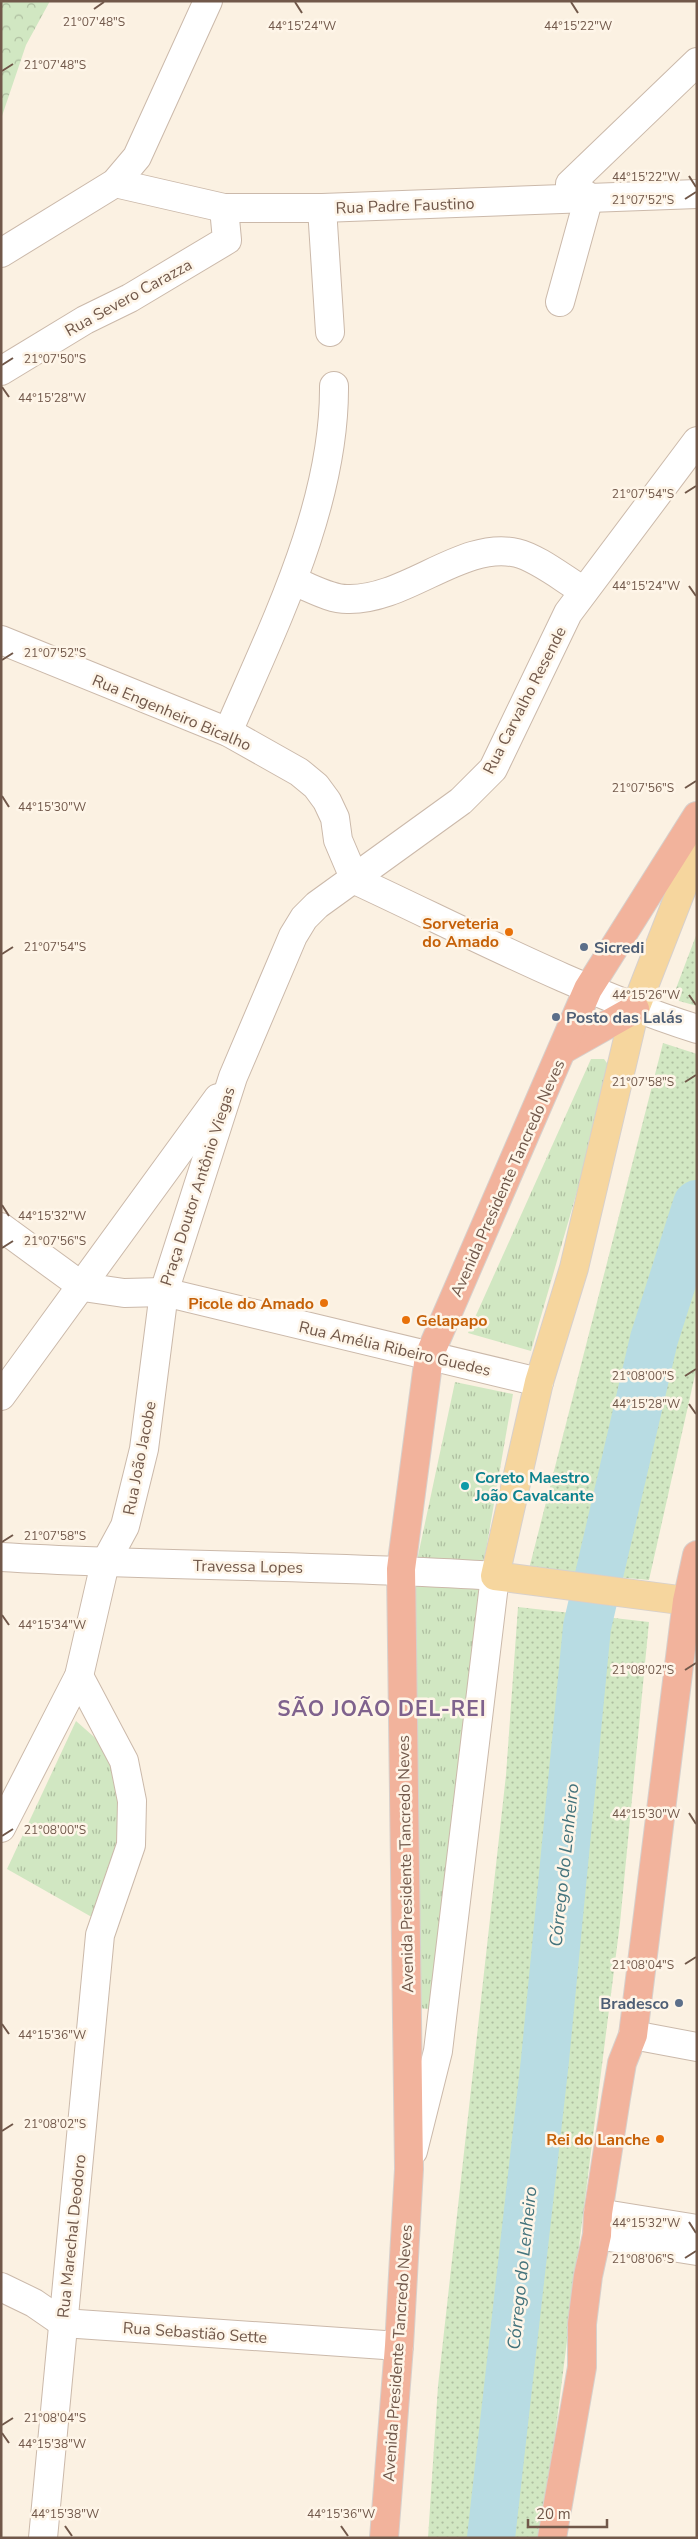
<svg xmlns="http://www.w3.org/2000/svg" width="698" height="2539" viewBox="0 0 698 2539" font-family="'Nunito Sans',sans-serif">
<style>
.grass{fill:url(#grass-dots)}
.forest{fill:url(#forest-crowns)}
.park{fill:url(#park-tufts)}
.lines{fill:none;stroke-linecap:round;stroke-linejoin:round}
.river{stroke:#b8dce3;stroke-width:48}
.minor-casing{stroke:#cbb9aa;stroke-width:30}
.major-casing{stroke:#d7d0cc;stroke-width:30}
.highway-casing{stroke:#d7d0cc;stroke-width:30}
.minor{stroke:#fff;stroke-width:28}
.major{stroke:#f6d69e;stroke-width:28}
.highway{stroke:#f2b39c;stroke-width:28}
.ticks{fill:none;stroke:#71584a;stroke-width:2}
.food-dot{fill:#e8710a;stroke:#fef5e8;stroke-width:2}
.service-dot{fill:#5c6f8a;stroke:#fef5e8;stroke-width:2}
.culture-dot{fill:#0f9aa8;stroke:#fef5e8;stroke-width:2}
.labels{text-anchor:middle;stroke-width:5;stroke-linejoin:round;paint-order:stroke}
.street-label{font-size:16px;fill:#71584a;stroke:#fef5e8}
.food-label{font-size:16px;font-weight:bold;fill:#c56008;stroke:#fef5e8;text-anchor:end}
.service-label{font-size:16px;font-weight:bold;fill:#4e5e75;stroke:#fef5e8;text-anchor:start}
.culture-label{font-size:16px;font-weight:bold;fill:#0d838f;stroke:#fef5e8;text-anchor:start}
.water-label{font-size:18px;font-style:italic;fill:#43737c;stroke:#fef5e8}
.district-label{font-size:21px;font-weight:bold;letter-spacing:1px;fill:#7f628d;stroke:#fef5e8}
.ticks-label{font-size:12px;text-anchor:middle;fill:#71584a;stroke:#fef5e8;stroke-width:5;stroke-linejoin:round;paint-order:stroke}
</style>
<defs>
<pattern id="grass-dots" width="8" height="8" patternUnits="userSpaceOnUse" patternTransform="scale(1.25)"><rect width="8" height="8" fill="#d1e7c2"/><path d="M2 2h.1M6 6h.1" fill="none" stroke="#aebea0" stroke-width="1.8" stroke-linecap="round"/></pattern>
<pattern id="forest-crowns" width="20" height="18" patternUnits="userSpaceOnUse" patternTransform="scale(1.25)"><rect width="20" height="18" fill="#d1e7c2"/><path d="M2 6a3 3 0 1 1 6 0M12 15a3 3 0 1 1 6 0" fill="none" stroke="#aebea0"/></pattern>
<pattern id="park-tufts" width="24" height="20" patternUnits="userSpaceOnUse" patternTransform="scale(1.25)"><rect width="24" height="20" fill="#d1e7c2"/><path d="M3 7l-1-3M5 7V3M7 7l1-3M15 17l-1-3M17 17v-4M19 17l1-3" fill="none" stroke="#aebea0"/></pattern>
</defs>
<rect width="100%" height="100%" fill="#fbf1e2"/>
<g class="grass">
<polygon points="697,933 697,1006 672,999"/>
<polygon points="663,1043 697,1054 697,1366 649,1580 529,1569"/>
<polygon points="518,1607 649,1622 620,1923 542,2538 428,2538 438,2386 506,1775"/>
</g>
<polygon class="forest" points="1,1 50,1 26,45 1,119"/>
<g class="park">
<polygon points="591,1059 604,1059 612,1070 531,1351 468,1333"/>
<polygon points="455,1382 513,1394 482,1573 415,1570"/>
<polygon points="414,1582 482,1586 429,2009 418,2008"/>
<polygon points="76,1721 109,1750 120,1792 121,1837 97,1920 7,1869"/>
</g>
<g class="lines">
<polyline class="river" points="491,2538 545,2060 587,1627 654,1339 697,1204"/>
<g class="minor-casing">
<g id="minor">
<polyline points="115,183 224,208 322,208 697,194"/>
<polyline points="322,208 330,332"/>
<polyline points="1,253 115,183 137,157 208,1"/>
<polyline points="560,302 589,197 570,184 697,62"/>
<polyline points="1,371 85,320 130,298 227,240 224,208"/>
<path d="M293,581c17,6 36,18 54,18 59,2 115,-59 170,-46 21,5 48,27 67,38"/>
<polyline points="1,640 228,732 299,772 316,786 327,801 335,818 338,840 355,880"/>
<path d="M228,732c46,-107 107,-227 106,-346"/>
<path d="M355,880c112,52 223,111 342,149"/>
<polyline points="1,1227 83,1287 124,1293 164,1292 539,1382"/>
<polyline points="1,1396 218,1098"/>
<path d="M1,1557c165,10 330,8 494,19l-57,475 -25,100"/>
<polyline points="1,1828 79,1676 105,1563 125,1526 144,1449 164,1292 233,1077 293,936 304,918 317,905 461,801 493,769 568,613 697,441"/>
<polyline points="633,2035 697,2047"/>
<polyline points="598,2213 697,2229"/>
<polyline points="597,2235 697,2251"/>
<polyline points="1,2287 34,2303 63,2323 399,2346"/>
<polyline points="43,2538 100,1935 131,1845 132,1801 124,1761 79,1676"/>
</g>
</g>
<g class="major-casing">
<polyline id="major" points="687,1601 495,1576 539,1382 574,1268 635,1009 697,850"/>
</g>
<g class="highway-casing">
<g id="highway">
<polyline points="564,1049 635,1009"/>
<polyline points="384,2538 399,2346 409,2169 401,1569 429,1356 588,989 697,816"/>
<polyline points="552,2538 582,2367 582,2324 588,2276 597,2235 598,2213 616,2098 622,2063 633,2035 687,1601 697,1555"/>
</g>
</g>
<use href="#minor" class="minor"/>
<use href="#major" class="major"/>
<use href="#highway" class="highway"/>
</g>
<path class="ticks" d="M295,2l7,11M571,2l7,11M94,9l10,-7M2,71l11,-7M689,176l7,11M685,199l11,-7M2,365l11,-7M2,387l7,10M685,493l11,-7M689,586l7,10M2,660l11,-7M685,788l11,-7M2,796l7,11M2,954l11,-7M689,995l7,10M685,1082l11,-7M2,1205l7,11M2,1248l11,-7M685,1376l11,-7M689,1404l7,10M2,1542l11,-7M2,1615l7,10M685,1670l11,-7M689,1813l7,11M2,1836l11,-7M685,1964l11,-7M2,2024l7,10M2,2131l11,-7M689,2222l7,11M685,2258l11,-7M2,2425l11,-7M2,2433l7,10M65,2526l7,10M341,2526l7,10"/>
<g class="food-dot">
<circle cx="509" cy="932" r="5"/>
<circle cx="324" cy="1303" r="5"/>
<circle cx="406" cy="1320" r="5"/>
<circle cx="660" cy="2139" r="5"/>
</g>
<g class="service-dot">
<circle cx="584" cy="947" r="5"/>
<circle cx="556" cy="1017" r="5"/>
<circle cx="679" cy="2003" r="5"/>
</g>
<circle class="culture-dot" cx="465" cy="1486" r="5"/>
<g class="labels">
<g class="street-label">
<text transform="translate(405 205) rotate(-2)" y="6">Rua Padre Faustino</text>
<text transform="translate(128 297) rotate(-29)" y="6">Rua Severo Carazza</text>
<text transform="translate(524 700) rotate(-63)" y="6">Rua Carvalho Resende</text>
<text transform="translate(172 712) rotate(23)" y="6">Rua Engenheiro Bicalho</text>
<text transform="translate(507 1178) rotate(-66)" y="6">Avenida Presidente Tancredo Neves</text>
<text transform="translate(197 1186) rotate(-72)" y="6">Praça Doutor Antônio Viegas</text>
<text transform="translate(395 1348) rotate(13)" y="6">Rua Amélia Ribeiro Guedes</text>
<text transform="translate(139 1458) rotate(-79)" y="6">Rua João Jacobe</text>
<text transform="translate(248 1566) rotate(1)" y="6">Travessa Lopes</text>
<text transform="translate(405 1864) rotate(-91)" y="6">Avenida Presidente Tancredo Neves</text>
<text transform="translate(71 2236) rotate(-84)" y="6">Rua Marechal Deodoro</text>
<text transform="translate(195 2332) rotate(4)" y="6">Rua Sebastião Sette</text>
<text transform="translate(397 2353) rotate(-86)" y="6">Avenida Presidente Tancredo Neves</text>
</g>
<g class="food-label">
<text x="499" y="929">Sorveteria<tspan x="499" dy="18">do Amado</tspan></text>
<text x="314" y="1309">Picole do Amado</text>
<text x="416" y="1326" text-anchor="start">Gelapapo</text>
<text x="650" y="2145">Rei do Lanche</text>
</g>
<g class="service-label">
<text x="594" y="953">Sicredi</text>
<text x="566" y="1023">Posto das Lalás</text>
<text x="669" y="2009" text-anchor="end">Bradesco</text>
</g>
<g class="culture-label">
<text x="475" y="1483">Coreto Maestro<tspan x="475" dy="18">João Cavalcante</tspan></text>
</g>
<g class="water-label">
<text transform="translate(564 1865) rotate(-84)" y="6">Córrego do Lenheiro</text>
<text transform="translate(522 2268) rotate(-84)" y="6">Córrego do Lenheiro</text>
</g>
<g class="district-label">
<text x="382" y="1716">SÃO JOÃO DEL-REI</text>
</g>
</g>
<g class="ticks-label">
<text x="94" y="26">21°07'48"S</text>
<text x="302" y="30">44°15'24"W</text>
<text x="578" y="30">44°15'22"W</text>
<text x="55" y="69">21°07'48"S</text>
<text x="646" y="181">44°15'22"W</text>
<text x="643" y="204">21°07'52"S</text>
<text x="55" y="363">21°07'50"S</text>
<text x="52" y="402">44°15'28"W</text>
<text x="643" y="498">21°07'54"S</text>
<text x="646" y="590">44°15'24"W</text>
<text x="55" y="657">21°07'52"S</text>
<text x="643" y="792">21°07'56"S</text>
<text x="52" y="811">44°15'30"W</text>
<text x="55" y="951">21°07'54"S</text>
<text x="646" y="999">44°15'26"W</text>
<text x="643" y="1086">21°07'58"S</text>
<text x="52" y="1220">44°15'32"W</text>
<text x="55" y="1245">21°07'56"S</text>
<text x="643" y="1380">21°08'00"S</text>
<text x="646" y="1408">44°15'28"W</text>
<text x="55" y="1540">21°07'58"S</text>
<text x="52" y="1629">44°15'34"W</text>
<text x="643" y="1674">21°08'02"S</text>
<text x="646" y="1818">44°15'30"W</text>
<text x="55" y="1834">21°08'00"S</text>
<text x="643" y="1969">21°08'04"S</text>
<text x="52" y="2039">44°15'36"W</text>
<text x="55" y="2128">21°08'02"S</text>
<text x="646" y="2227">44°15'32"W</text>
<text x="643" y="2263">21°08'06"S</text>
<text x="55" y="2422">21°08'04"S</text>
<text x="52" y="2448">44°15'38"W</text>
<text x="65" y="2518">44°15'38"W</text>
<text x="341" y="2518">44°15'36"W</text>
</g>
<rect width="698" height="2539" fill="none" stroke="#71584a" stroke-width="5"/>
<path d="M528 2519v8h79v-8" fill="none" stroke="#71584a" stroke-width="2.5"/>
<text x="536" y="2519" font-size="15" fill="#71584a" stroke="#fef5e8" stroke-width="4" paint-order="stroke">20 m</text>
</svg>
